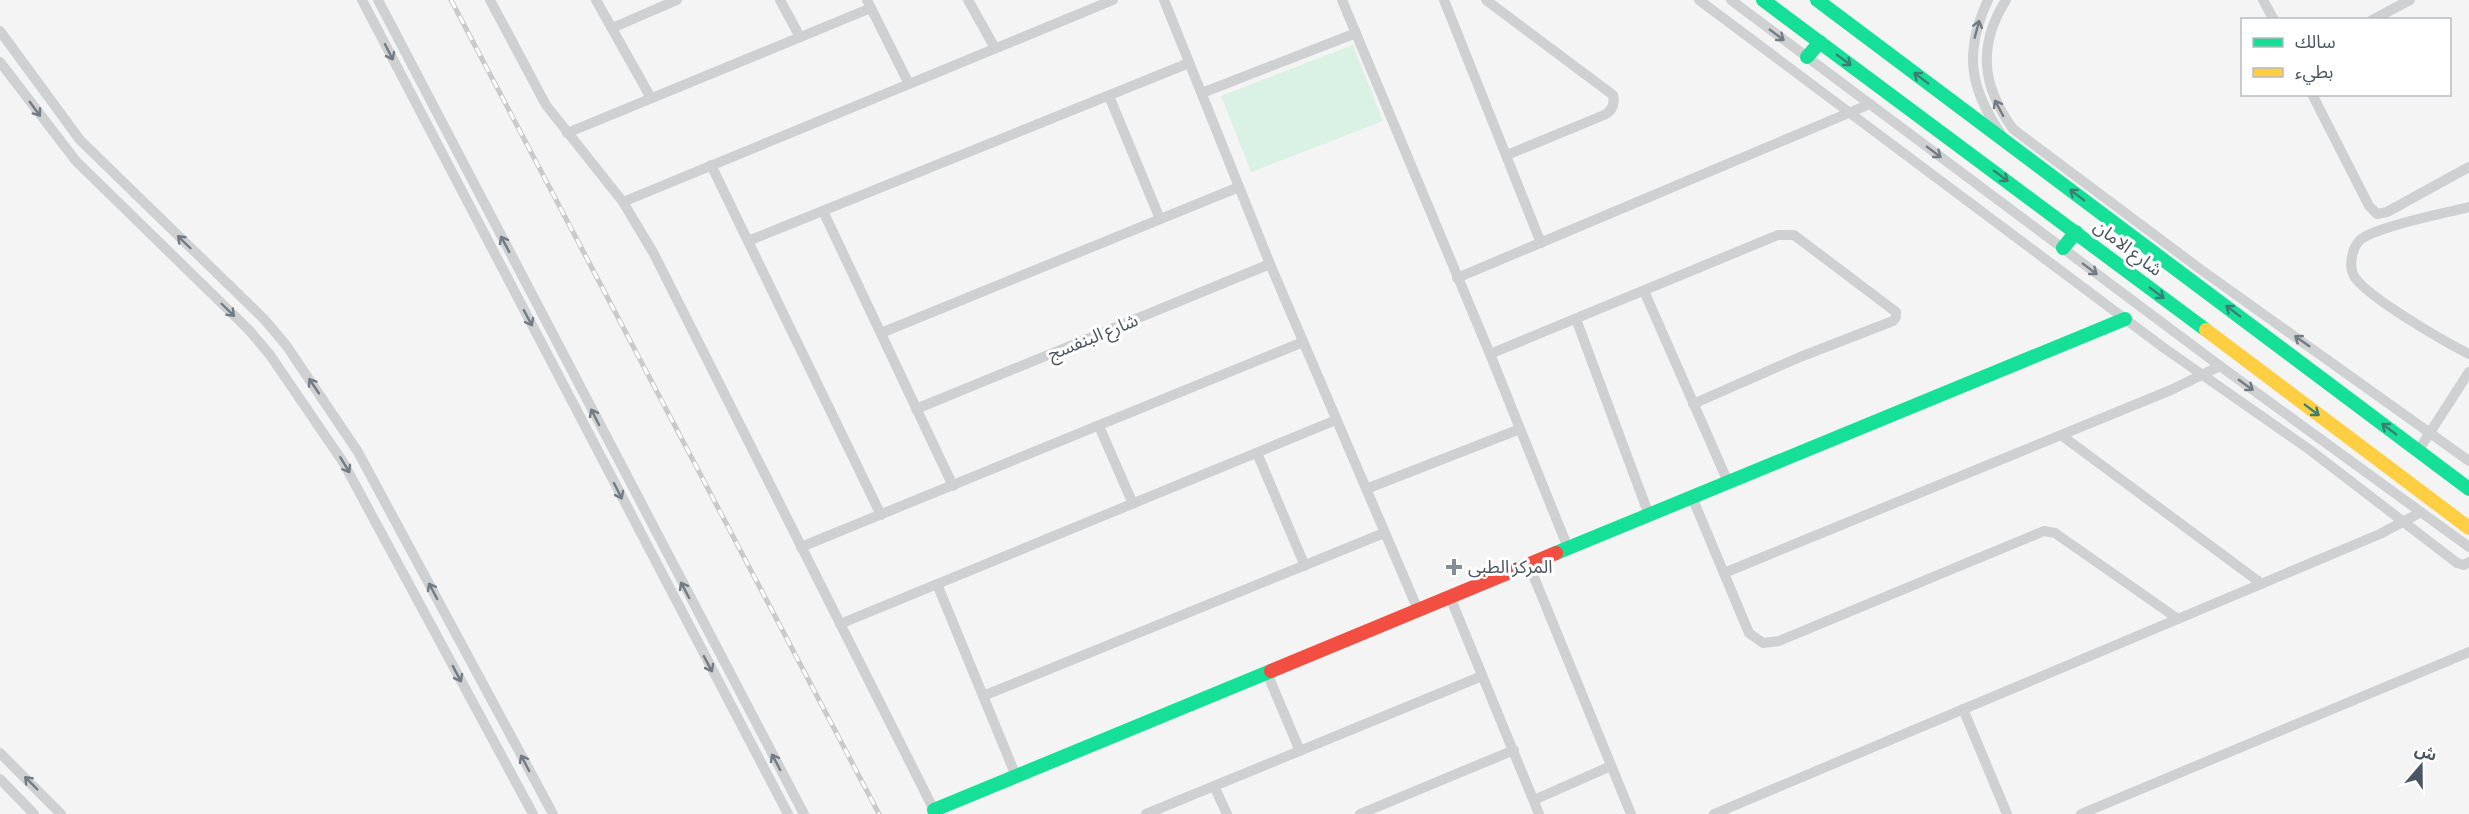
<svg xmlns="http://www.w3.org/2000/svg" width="2469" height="814" viewBox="0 0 2469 814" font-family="'Alegreya Sans','Noto Sans Arabic',sans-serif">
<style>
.green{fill:#d9f2e3}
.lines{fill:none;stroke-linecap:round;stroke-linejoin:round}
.street{stroke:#ced0d2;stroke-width:10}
.fast{stroke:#16e098;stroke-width:14}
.slow{stroke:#ffcf43;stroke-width:14}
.jam{stroke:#f24e42;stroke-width:14}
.rail-casing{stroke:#c9cacc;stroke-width:5}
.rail{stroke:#fff;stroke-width:3;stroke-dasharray:9;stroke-linecap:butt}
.oneway{stroke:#727b83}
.oneway2{stroke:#3a7f72}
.poi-dot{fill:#868d94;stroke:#fff;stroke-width:2}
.labels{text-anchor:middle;stroke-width:6;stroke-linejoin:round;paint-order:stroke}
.street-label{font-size:18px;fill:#4a5661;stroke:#fff}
.poi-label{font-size:18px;fill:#4a5661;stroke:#fff;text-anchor:start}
</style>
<rect width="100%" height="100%" fill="#f4f4f4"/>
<polygon class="green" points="1353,45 1383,121 1251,172 1221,96"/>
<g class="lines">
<g class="street">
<polyline points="362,0 788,814"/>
<polyline points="378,0 804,814"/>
<polyline points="490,0 546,105 623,202 654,254 936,814"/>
<polyline points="596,0 651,98"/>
<polyline points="780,0 800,37"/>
<polyline points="867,0 909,84"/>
<polyline points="968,0 995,48"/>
<polyline points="1164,0 1270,264 1418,610"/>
<polyline points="1342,0 1490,354 1568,548"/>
<polyline points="1444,0 1541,243"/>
<path d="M1486,0l127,95c2,9 -1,16 -9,20l-97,40"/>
<polyline points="1699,0 2164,348 2310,450 2457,563 2464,565 2469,562"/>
<polyline points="1731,0 2220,366 2469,547"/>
<path d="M1988,0c-24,52 -19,87 13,134"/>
<path d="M2006,0c-29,46 -24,86 7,129l187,140 269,192"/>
<polyline points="2263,0 2274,20"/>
<polyline points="2372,20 2410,0"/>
<polyline points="612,28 677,0"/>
<polyline points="0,31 80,140 264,319 286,345 358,452 553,814"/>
<polyline points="0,62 76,161 249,330 270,355 343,462 533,814"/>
<polyline points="1202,93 1356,33"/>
<polyline points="2312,94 2369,206 2377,214 2387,212 2469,167"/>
<polyline points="1109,96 1160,219"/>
<polyline points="567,133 871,8"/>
<polyline points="711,165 881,515"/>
<polyline points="623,202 1113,0"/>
<path d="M2469,207c-23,6 -94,20 -109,33 -8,8 -11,24 -7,34 8,20 94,69 116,80"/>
<polyline points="823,211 953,486"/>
<polyline points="748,241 1189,63"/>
<polyline points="1457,278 1870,104"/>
<polyline points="1644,291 1728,482"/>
<polyline points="1576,319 1649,515"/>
<polyline points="881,333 1239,187"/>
<polyline points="1490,354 1778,235 1794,235 1896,312 1896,317 1893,321 1800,357 1693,404"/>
<polyline points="916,409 1270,264"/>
<polyline points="1099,426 1133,504"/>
<polyline points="2061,435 2262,584"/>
<polyline points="2418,451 2469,372"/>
<polyline points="1257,453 1305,566"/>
<polyline points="1366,489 1520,429"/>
<polyline points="1692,497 1749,633 1763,643 1779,641 2044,531 2055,533 2178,619"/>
<polyline points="801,547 1303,342"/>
<polyline points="1529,565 1631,814"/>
<polyline points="1724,573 2171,390 2220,366"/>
<polyline points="937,584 1016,776"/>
<polyline points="1450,597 1539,814"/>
<polyline points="840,624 1336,420"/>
<polyline points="1267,673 1300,751"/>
<polyline points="983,696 1384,533"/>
<polyline points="1963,709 2007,814"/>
<polyline points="0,753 61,814"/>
<polyline points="0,779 34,814"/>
<polyline points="1214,786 1227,814"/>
<polyline points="1534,800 1611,766"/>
<polyline points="1146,814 1482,676"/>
<polyline points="1360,814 1514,750"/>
<polyline points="1714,814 2380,534 2421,512"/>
<polyline points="2081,814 2469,652"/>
</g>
<g class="fast">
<polyline points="1763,0 2206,330"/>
<polyline points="1817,0 2469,489"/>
<polyline points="1807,57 1820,42"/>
<polyline points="2063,248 2076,232"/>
<polyline points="1556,553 2125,319"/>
<polyline points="934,810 1271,671"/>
</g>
<polyline class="slow" points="2206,330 2469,528"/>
<polyline class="jam" points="1271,671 1556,553"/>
<g class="rail-casing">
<polyline id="rail" points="451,0 879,814"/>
</g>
<use href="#rail" class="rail"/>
</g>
<defs><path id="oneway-shaft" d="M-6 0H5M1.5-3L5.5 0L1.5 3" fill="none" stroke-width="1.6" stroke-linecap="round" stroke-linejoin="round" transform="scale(1.5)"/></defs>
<g class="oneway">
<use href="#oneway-shaft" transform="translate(1977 29) rotate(-75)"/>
<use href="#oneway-shaft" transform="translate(1777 35) rotate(37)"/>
<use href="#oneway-shaft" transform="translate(389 52) rotate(63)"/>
<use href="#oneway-shaft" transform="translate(1999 108) rotate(-118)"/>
<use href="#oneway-shaft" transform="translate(35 109) rotate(54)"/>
<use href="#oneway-shaft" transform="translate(1934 152) rotate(37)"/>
<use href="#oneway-shaft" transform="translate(184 242) rotate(-136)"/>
<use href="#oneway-shaft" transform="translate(505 244) rotate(-118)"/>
<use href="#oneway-shaft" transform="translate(2090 269) rotate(37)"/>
<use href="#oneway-shaft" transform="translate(228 310) rotate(44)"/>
<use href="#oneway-shaft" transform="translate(528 318) rotate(62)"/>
<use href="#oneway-shaft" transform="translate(2302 341) rotate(-145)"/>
<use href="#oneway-shaft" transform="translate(2246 385) rotate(36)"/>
<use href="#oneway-shaft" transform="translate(314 386) rotate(-124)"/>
<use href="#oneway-shaft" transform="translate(595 417) rotate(-117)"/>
<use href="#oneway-shaft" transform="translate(345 465) rotate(59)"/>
<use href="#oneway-shaft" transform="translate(618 491) rotate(63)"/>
<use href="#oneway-shaft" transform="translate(685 590) rotate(-118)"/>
<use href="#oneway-shaft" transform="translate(433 591) rotate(-118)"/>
<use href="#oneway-shaft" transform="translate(708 664) rotate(62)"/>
<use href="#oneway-shaft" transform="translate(457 674) rotate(62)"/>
<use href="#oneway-shaft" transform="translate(776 762) rotate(-118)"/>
<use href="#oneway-shaft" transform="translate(525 763) rotate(-118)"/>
<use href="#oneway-shaft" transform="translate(31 783) rotate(-135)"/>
</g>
<g class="oneway2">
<use href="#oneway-shaft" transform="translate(1844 60) rotate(37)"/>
<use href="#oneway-shaft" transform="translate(1921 78) rotate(-143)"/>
<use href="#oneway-shaft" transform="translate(2001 176) rotate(37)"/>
<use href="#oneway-shaft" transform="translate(2077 195) rotate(-143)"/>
<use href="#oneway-shaft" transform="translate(2157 293) rotate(37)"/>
<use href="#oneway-shaft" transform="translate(2233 311) rotate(-143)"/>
<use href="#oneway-shaft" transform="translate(2312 410) rotate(37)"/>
<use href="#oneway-shaft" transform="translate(2389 429) rotate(-143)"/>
</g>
<path class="poi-dot" d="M1451 558h6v6h6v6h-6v6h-6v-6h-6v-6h6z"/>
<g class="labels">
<g class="street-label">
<text transform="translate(2128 248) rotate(37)" y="6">شارع الامان</text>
<text transform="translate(1093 337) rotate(-22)" y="6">شارع البنفسج</text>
</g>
<g class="poi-label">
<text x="1468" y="573">المركز الطبى</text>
</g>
</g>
<rect x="2241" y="18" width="210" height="78" fill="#ffffff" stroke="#b7bbc0" stroke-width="1.5"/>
<rect x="2253" y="38" width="30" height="9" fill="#16e098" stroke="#b7bbc0" stroke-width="1.5"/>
<text x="2295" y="48" font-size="18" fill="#4a5661">سالك</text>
<rect x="2253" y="68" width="30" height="9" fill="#ffcf43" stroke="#b7bbc0" stroke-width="1.5"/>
<text x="2295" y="78" font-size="18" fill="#4a5661">بطيء</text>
<g transform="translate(2421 766) rotate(20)" stroke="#ffffff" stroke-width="4.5" paint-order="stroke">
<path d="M0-4.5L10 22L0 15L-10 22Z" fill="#4a5661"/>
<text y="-9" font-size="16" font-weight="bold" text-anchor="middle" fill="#4a5661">ش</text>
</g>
</svg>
